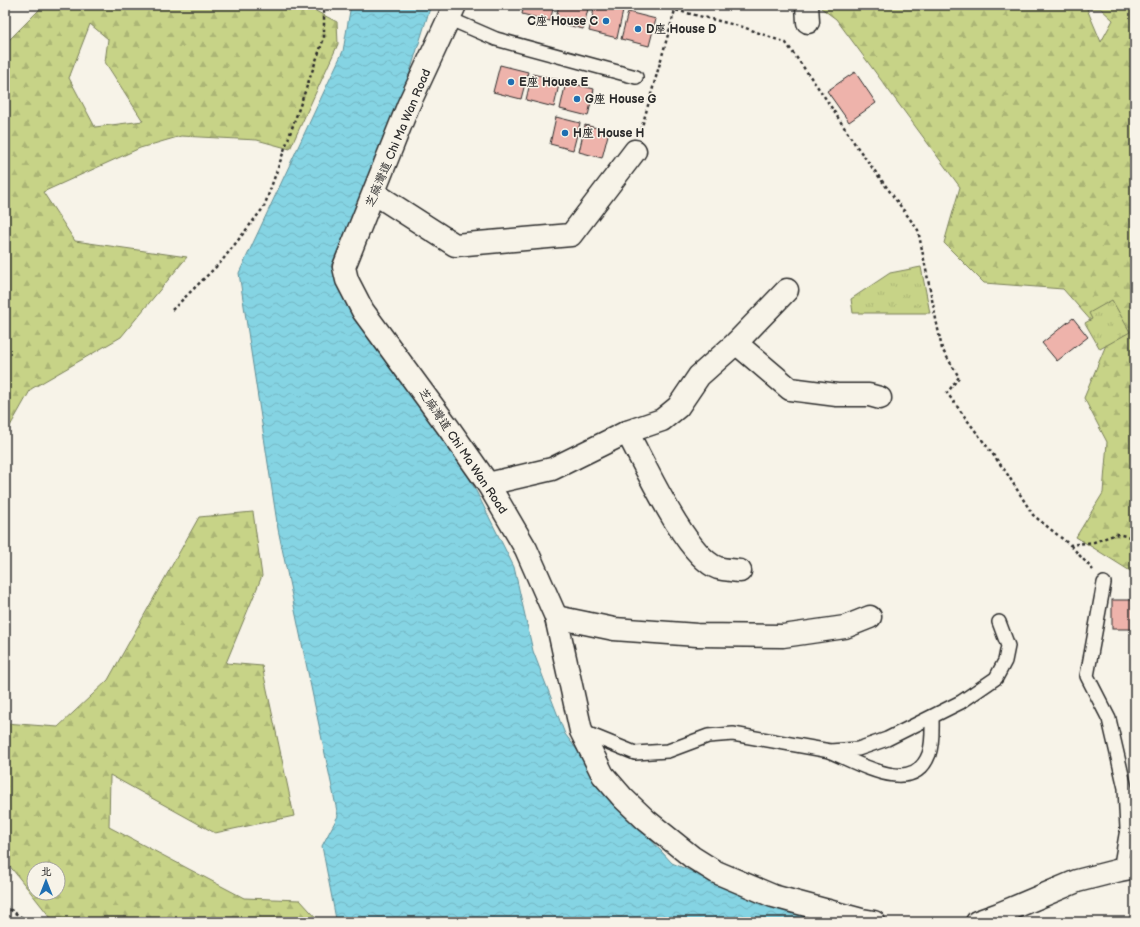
<svg xmlns="http://www.w3.org/2000/svg" width="1140" height="927" viewBox="0 0 1140 927" font-family="'Balsamiq Sans','LXGW WenKai TC',sans-serif">
<style>
.forest{fill:url(#forest-firs);stroke:#797f59;fill-rule:evenodd}
.park{fill:url(#park-tufts);stroke:#797f59}
.water{fill:url(#water-waves);stroke:#619099}
.building{fill:#eeb3ab;stroke:#2b2b2b}
.lines{fill:none;stroke-linecap:round;stroke-linejoin:round}
.service-casing{stroke:#2b2b2b;stroke-width:16}
.minor-casing{stroke:#2b2b2b;stroke-width:25}
.path{stroke:#2b2b2b;stroke-width:2.5;stroke-dasharray:3 3;stroke-linecap:butt}
.service{stroke:#f7f3e8;stroke-width:13}
.minor{stroke:#f7f3e8;stroke-width:22}
.poi-dot{fill:#1f6fb2;stroke:#f7f3e8;stroke-width:1.5}
.labels{text-anchor:middle;stroke-width:3;stroke-linejoin:round;paint-order:stroke}
.poi-label{font-size:12px;font-weight:bold;fill:#2b2b2b;stroke:#f7f3e8;text-anchor:start}
.street-label{font-size:12px;fill:#2b2b2b;stroke:#f7f3e8}
</style>
<defs>
<pattern id="forest-firs" width="22" height="20" patternUnits="userSpaceOnUse"><rect width="22" height="20" fill="#c7d387"/><path d="M5 1l3.5 6h-7zM16 11l3.5 6h-7z" fill="#abb575"/></pattern>
<pattern id="park-tufts" width="24" height="20" patternUnits="userSpaceOnUse"><rect width="24" height="20" fill="#c7d387"/><path d="M3 7l-1-3M5 7V3M7 7l1-3M15 17l-1-3M17 17v-4M19 17l1-3" fill="none" stroke="#abb575"/></pattern>
<pattern id="water-waves" width="16" height="10" patternUnits="userSpaceOnUse"><rect width="16" height="10" fill="#85d4e3"/><path d="M0 5q4-4 8 0t8 0" fill="none" stroke="#73b6c3"/></pattern>
</defs>
<rect width="100%" height="100%" fill="#f7f3e8"/>
<filter id="ink" filterUnits="userSpaceOnUse"><feTurbulence type="fractalNoise" baseFrequency=".025" numOctaves="2"/><feDisplacementMap in="SourceGraphic" scale="8" xChannelSelector="R" yChannelSelector="G"/><feConvolveMatrix kernelMatrix="1 2 1 2 8 2 1 2 1" color-interpolation-filters="sRGB"/></filter>
<g filter="url(#ink)">
<g class="forest">
<path d="M44,5h260l33,17 1,22 -48,105 -33,-9 -76,-4 -41,12 -97,44 32,49 112,16 -66,80 -90,52 -26,46v-391zM90,24l18,15 -3,23 38,59 -48,6 -26,-49z"/>
<path d="M817,5h318v569l-59,-37 27,-44 4,-51 -23,-44 24,-58 -45,-51 -79,-6 -40,-40 16,-56 -124,-168zM1087,9h14l12,11 -12,22z"/>
<path d="M253,512l9,64 -36,87 36,3 32,150 -79,17 -105,-58 -1,52 135,71 56,2 20,22h-266l-49,-62v-137l53,4 50,-47 91,-163zM34,869h24v24h-24z"/>
</g>
<g class="park">
<polygon points="921,267 930,313 853,313 851,299 890,273"/>
<polygon points="1112,300 1130,332 1100,349 1085,323 1092,319 1089,313"/>
</g>
<polygon class="water" points="351,5 431,5 398,110 331,266 394,369 465,469 514,567 533,651 565,734 617,803 672,863 769,905 852,922 339,922 336,919 322,846 338,816 278,529 239,273 343,51"/>
<g class="building">
<polygon points="524,5 554,5 550,21 522,14"/>
<polygon points="559,5 589,5 583,29 555,22"/>
<polygon points="595,5 623,11 617,38 589,31"/>
<polygon points="628,12 656,19 649,46 621,39"/>
<polygon points="500,65 528,72 521,99 493,92"/>
<polygon points="855,72 876,103 849,122 827,91"/>
<polygon points="532,74 560,80 554,107 526,100"/>
<polygon points="566,82 594,89 588,116 560,109"/>
<polygon points="556,117 580,123 573,150 550,144"/>
<polygon points="585,125 609,131 602,158 579,152"/>
<polygon points="1073,318 1088,337 1057,361 1042,343"/>
<rect x="1112" y="600" width="23" height="29"/>
</g>
<g class="lines">
<g class="service-casing">
<g id="service">
<polyline points="450,19 496,39 636,77"/>
<polyline points="1104,583 1087,676 1109,719 1125,788 1127,829 1120,870"/>
<polyline points="581,731 635,753 668,751 708,736 733,734 830,751 858,749 887,739 961,702 996,678 1005,661 1008,646 999,622"/>
<path d="M831,752c28,11 82,45 98,2 4,-11 3,-26 3,-37"/>
</g>
</g>
<g class="minor-casing">
<g id="minor">
<polyline points="455,5 408,106 344,267 347,280 363,311 448,427 488,484 526,549 556,617 581,731 603,775 623,798 646,820 692,857 716,872 773,896 862,920 874,922"/>
<polyline points="807,5 808,22"/>
<polyline points="374,193 455,245 571,235 635,151"/>
<polyline points="736,343 790,389 837,395 869,395 880,398"/>
<path d="M627,432c17,31 59,125 91,136 7,2 15,2 22,3"/>
<polyline points="488,484 552,469 627,432 662,420 678,407 699,376 736,343 787,290"/>
<polyline points="556,617 614,629 697,635 783,636 845,627 870,617"/>
<polyline points="977,922 999,914 1077,881 1120,870 1135,867"/>
</g>
</g>
<g class="path">
<polyline points="661,5 675,10"/>
<polyline points="641,130 675,10 743,27 786,43 822,93 855,144 918,230 942,349 959,377 947,393 1006,472 1033,515 1070,545 1094,542 1117,534 1135,538"/>
<polyline points="172,310 221,262 264,207 324,38 324,5"/>
<polyline points="1071,546 1093,570"/>
<polyline points="5,906 28,922"/>
</g>
<use href="#service" class="service"/>
<use href="#minor" class="minor"/>
</g>
</g>
<g class="poi-dot">
<circle cx="606" cy="21" r="4"/>
<circle cx="638" cy="29" r="4"/>
<circle cx="511" cy="82" r="4"/>
<circle cx="577" cy="99" r="4"/>
<circle cx="565" cy="133" r="4"/>
</g>
<g class="labels">
<g class="poi-label">
<text x="598" y="25" text-anchor="end">C座 House C</text>
<text x="646" y="33">D座 House D</text>
<text x="519" y="86">E座 House E</text>
<text x="585" y="103">G座 House G</text>
<text x="573" y="137">H座 House H</text>
</g>
<g class="street-label">
<text transform="translate(398 138) rotate(-67)" y="4">芝麻灣道 Chi Ma Wan Road</text>
<text transform="translate(463 451) rotate(56)" y="4">芝麻灣道 Chi Ma Wan Road</text>
</g>
</g>
<rect width="1140" height="927" fill="none" stroke="#f7f3e8" stroke-width="20"/>
<rect x="10" y="10" width="1120" height="907" fill="none" stroke="#2b2b2b" stroke-width="1.5" filter="url(#ink)"/>
<g transform="translate(46 881)"><circle r="19" fill="#f7f3e8" stroke="#a5a39c"/>
<path d="M0-3L7 15L0 10L-7 15Z" fill="#1f6fb2"/>
<text y="-6" font-size="11" font-weight="bold" text-anchor="middle" fill="#2b2b2b">北</text>
</g>
</svg>
